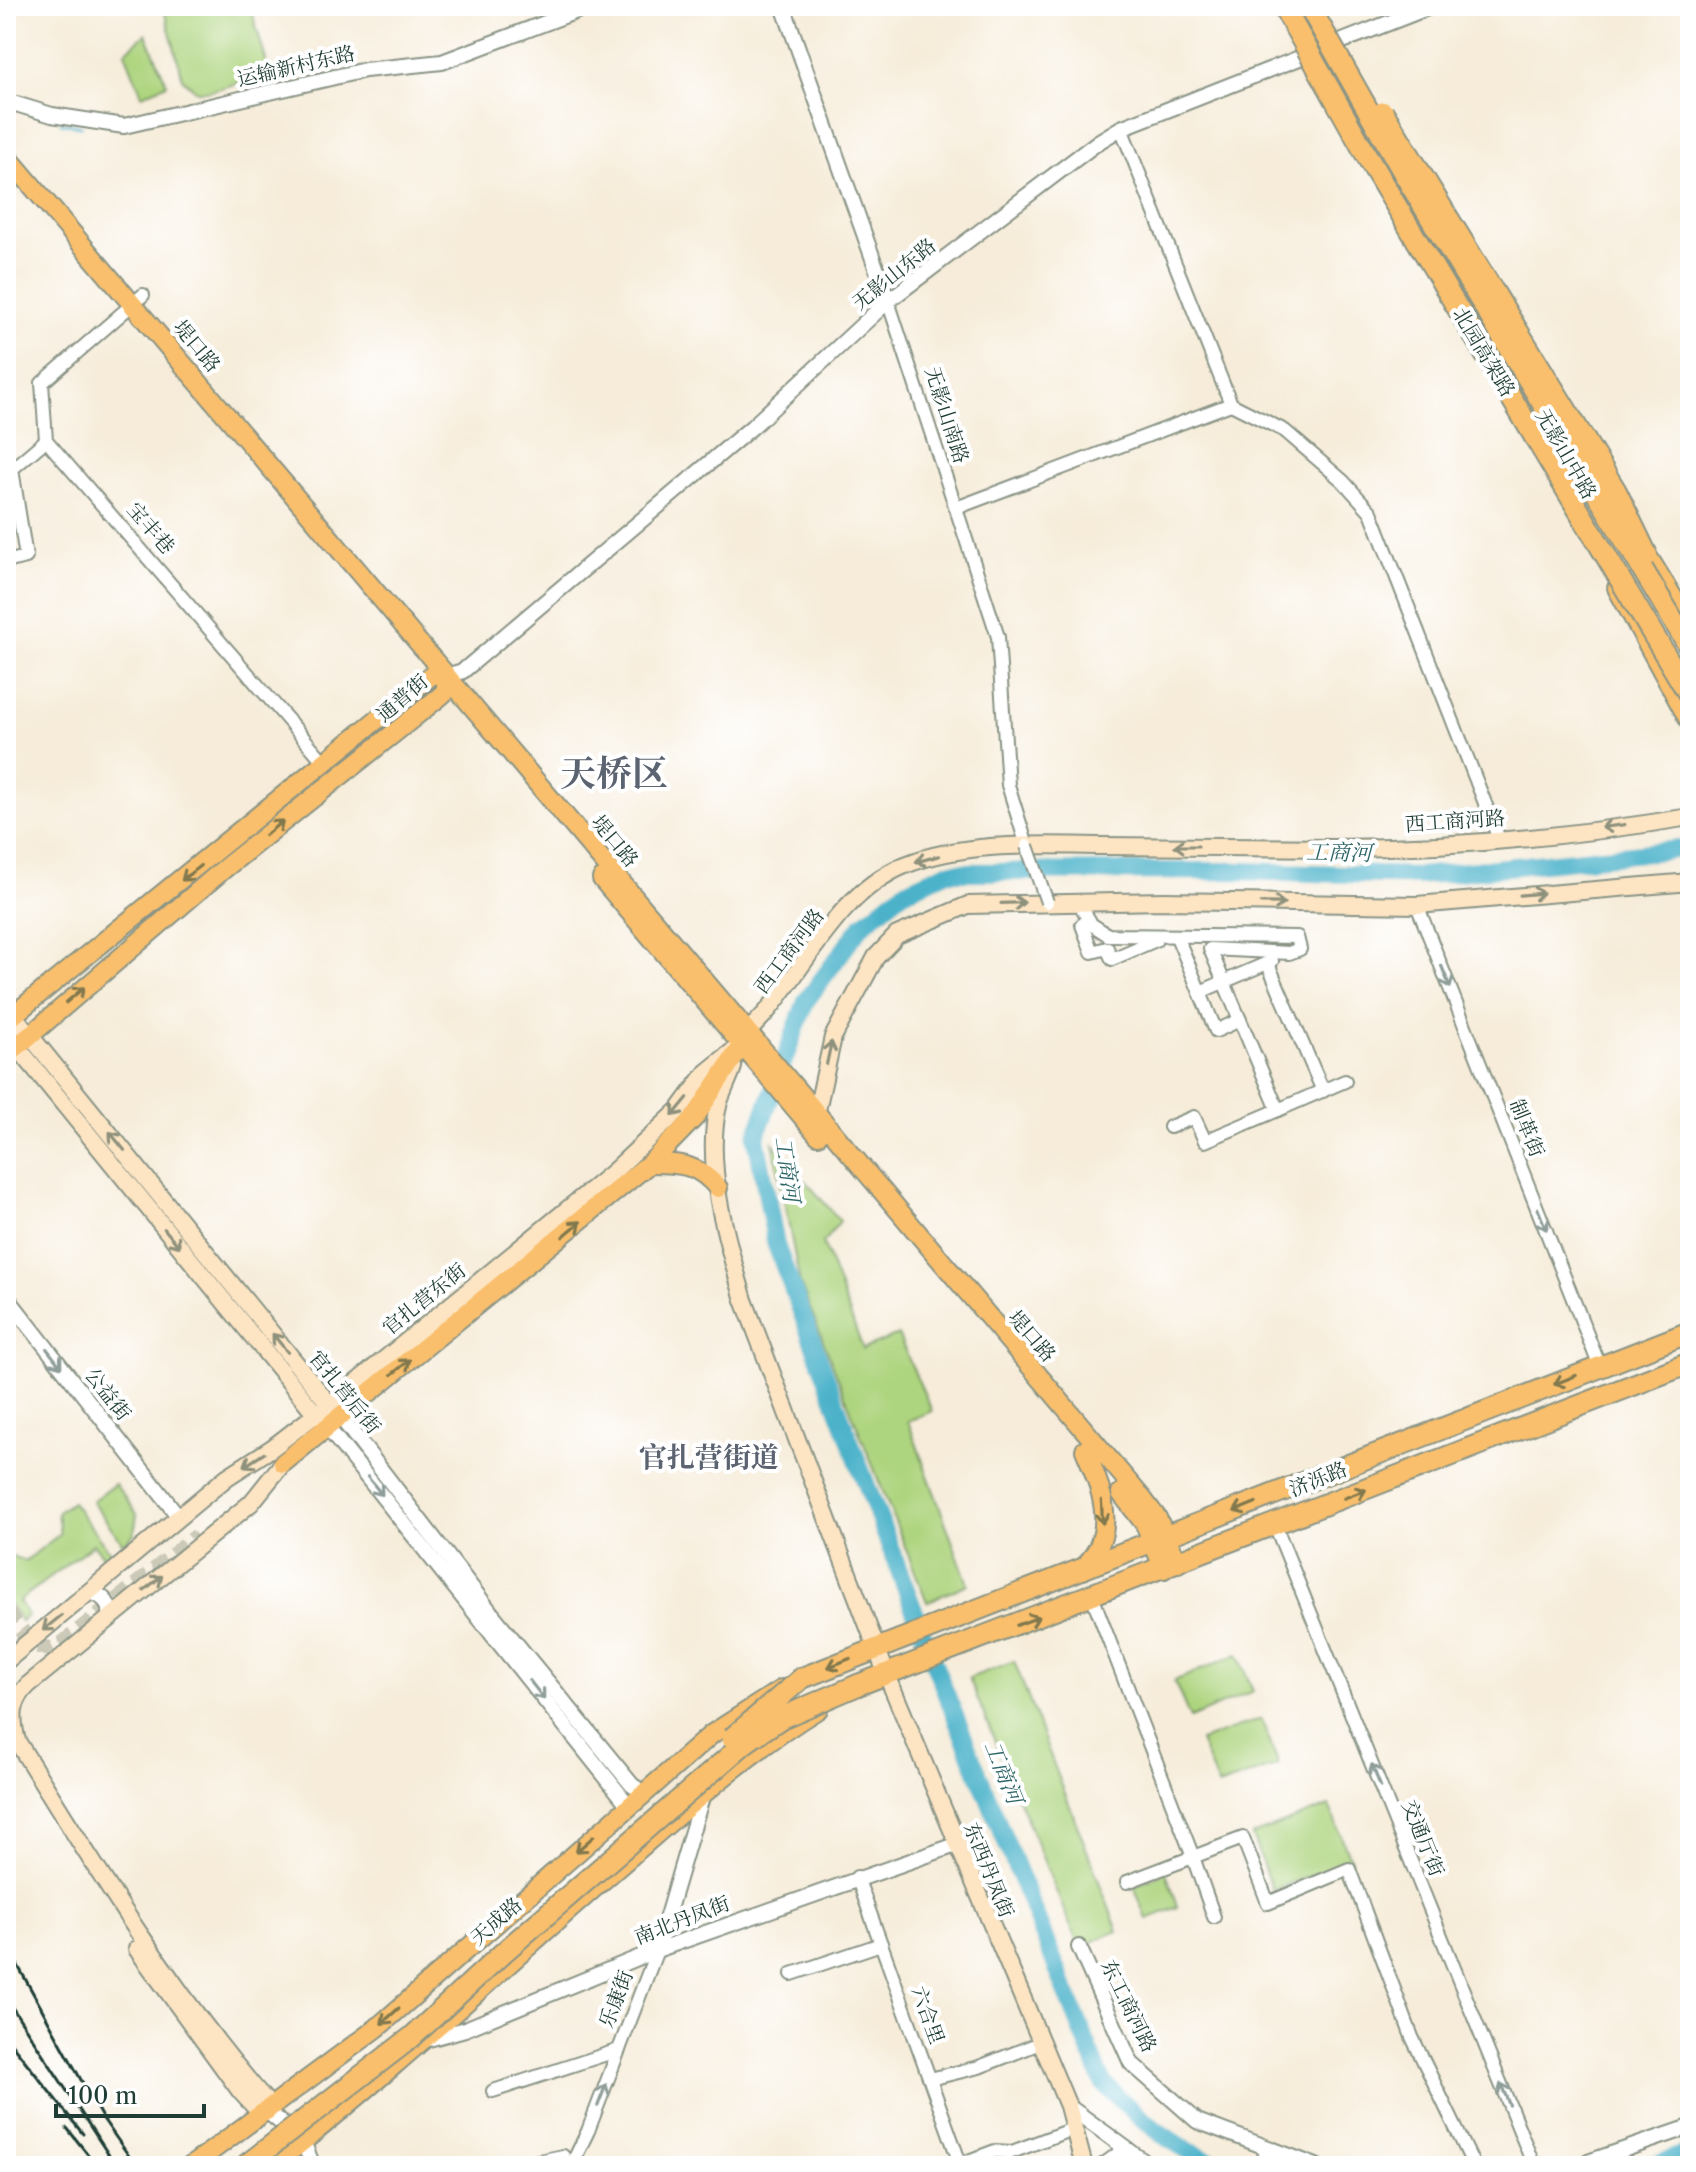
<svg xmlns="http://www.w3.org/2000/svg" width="1696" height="2172" viewBox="0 0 1696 2172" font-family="'Libre Caslon Text','Noto Serif SC',serif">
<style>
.green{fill:#add47e;stroke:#668859;stroke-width:2}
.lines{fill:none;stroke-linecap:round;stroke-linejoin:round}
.stream{stroke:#4bb2ca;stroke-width:3}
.river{stroke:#4bb2ca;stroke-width:18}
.secondary-tunnel{stroke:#cbc9b8;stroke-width:16;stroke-dasharray:16 8;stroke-linecap:butt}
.minor-casing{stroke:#8a9486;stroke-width:16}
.tertiary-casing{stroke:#8a9486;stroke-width:18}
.secondary-casing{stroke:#8a9486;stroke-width:20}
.primary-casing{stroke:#8a9486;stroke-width:22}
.trunk-casing{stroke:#8a9486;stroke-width:24}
.minor{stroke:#fff;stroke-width:12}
.tertiary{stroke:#fff;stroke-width:14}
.secondary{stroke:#fde5c4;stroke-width:16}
.primary{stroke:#f9bf6c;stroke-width:18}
.trunk{stroke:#f9bf6c;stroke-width:20}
.rail{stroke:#1f3d34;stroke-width:3}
.minor-bridge-casing{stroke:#8a9486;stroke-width:16;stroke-linecap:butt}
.trunk-bridge-casing{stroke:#8a9486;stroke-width:24;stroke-linecap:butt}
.minor-bridge{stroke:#fff;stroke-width:12}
.trunk-bridge{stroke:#f9bf6c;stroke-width:20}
.oneway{stroke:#8e917c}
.oneway2{stroke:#81784d}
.oneway3{stroke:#8f9e9a}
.labels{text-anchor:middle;stroke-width:8;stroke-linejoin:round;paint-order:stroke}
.street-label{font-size:20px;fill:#1f3d34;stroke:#fff}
.water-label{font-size:22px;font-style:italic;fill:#2e6668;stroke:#fff}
.district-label{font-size:28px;font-weight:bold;fill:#5c6471;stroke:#fff}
.town-label{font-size:36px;font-weight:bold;fill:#5c6471;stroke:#fff}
</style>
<rect width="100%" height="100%" fill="#fff"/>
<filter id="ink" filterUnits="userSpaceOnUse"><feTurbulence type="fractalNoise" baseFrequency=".0125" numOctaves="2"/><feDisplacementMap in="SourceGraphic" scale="16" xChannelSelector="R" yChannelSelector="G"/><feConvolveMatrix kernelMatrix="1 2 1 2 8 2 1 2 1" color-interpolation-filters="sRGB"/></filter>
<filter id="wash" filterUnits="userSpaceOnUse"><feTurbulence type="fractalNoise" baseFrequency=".006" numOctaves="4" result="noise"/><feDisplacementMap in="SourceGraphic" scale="32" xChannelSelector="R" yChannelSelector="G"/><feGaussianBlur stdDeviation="1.8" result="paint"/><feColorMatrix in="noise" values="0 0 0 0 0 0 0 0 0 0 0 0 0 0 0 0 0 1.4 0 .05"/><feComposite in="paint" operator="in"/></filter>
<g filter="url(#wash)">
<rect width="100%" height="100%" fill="#f6ecd9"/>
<g class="green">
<path d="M163,6h87l16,54 -1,10c-10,9 -54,23 -67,21 -6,-2 -10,-7 -15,-12z"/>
<polygon points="146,34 167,84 142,95 125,52"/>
<polygon points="773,1143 840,1221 823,1243 863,1349 898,1335 932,1411 908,1421 968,1584 927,1602 800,1283"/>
<polygon points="115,1484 137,1514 134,1534 124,1545 92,1501"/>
<polygon points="72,1502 111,1553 105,1558 93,1544 19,1601 28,1615 21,1621 6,1601 6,1554 25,1561 60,1534 57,1513"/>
<polygon points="1238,1654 1253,1691 1190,1718 1174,1681"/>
<polygon points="1014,1661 1118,1931 1079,1947 969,1678"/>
<polygon points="1261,1719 1279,1765 1218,1786 1200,1741"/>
<polygon points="1329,1806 1351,1861 1272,1890 1252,1835"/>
<polygon points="1166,1872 1178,1907 1147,1919 1134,1886"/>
</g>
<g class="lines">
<polyline class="stream" points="61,123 81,126"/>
<g class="river">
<path d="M1223,2166c-49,-17 -84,-48 -120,-83l-168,-417 -159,-421 -20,-108 50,-136 56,-76 41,-33 45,-20 287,-1 184,5 271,-28"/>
<polyline points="1653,2166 1690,2152"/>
</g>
</g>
</g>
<g filter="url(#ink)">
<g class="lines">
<polyline class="secondary-tunnel" points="6,1611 33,1645 50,1649 62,1644 197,1536"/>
<g class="minor-casing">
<g id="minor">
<polyline points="1121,128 1231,404 1285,431 1343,481 1371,512 1499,839"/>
<polyline points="143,295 42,383 46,440 325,763"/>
<polyline points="888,301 998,637 1008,785 1027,846"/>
<polyline points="956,508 1231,404"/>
<polyline points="6,562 26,557 12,469 46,440"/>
<polyline points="1080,904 1091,924 1108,935 1297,937 1300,949 1289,953 1210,949 1278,1110 1205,1141 1194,1117 1170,1127"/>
<polyline points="1417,905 1600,1367"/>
<polyline points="1089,920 1082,925 1092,952 1107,948 1112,959 1156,940"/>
<polyline points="1177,937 1216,1031 1240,1020"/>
<polyline points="1268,964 1323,1091"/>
<polyline points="1200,992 1272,961"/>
<polyline points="1278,1110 1345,1081"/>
<polyline points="1275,1525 1534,2166"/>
<polyline points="1092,1596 1193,1857 1243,1838 1268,1903 1349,1869 1412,2037 1474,2166"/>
<polyline points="857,1877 961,2166"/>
<polyline points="1127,1882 1193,1857 1214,1917"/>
<polyline points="792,1974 881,1944"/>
<polyline points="930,2079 979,2067 1040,2043"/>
<polyline points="493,2091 619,2050"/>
<polyline points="960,2164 995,2151 1012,2152 1075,2128"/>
<polyline points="534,2166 534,2162 563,2156"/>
<polyline points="571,2166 588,2131 657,1950"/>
<polyline points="1260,2166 1268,2147"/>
</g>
</g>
<g class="tertiary-casing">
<g id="tertiary">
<polyline points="783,6 888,301"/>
<polyline points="6,101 52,115 124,126 365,70 442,62 590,6"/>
<polyline points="446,676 463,671 752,427 888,301 1098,142 1121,128 1432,6"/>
<polyline points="6,1296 179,1517"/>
<polyline points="336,1411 492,1614 632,1785 644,1793"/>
<polyline points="323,1422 629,1806"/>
<path d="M91,1592c12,4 20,11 18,25"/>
<polyline points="1079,1947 1131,2063 1197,2121 1316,2166"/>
<polyline points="657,1950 702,1797"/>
<polyline points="425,2040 465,2029 657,1950 956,1845"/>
<polyline points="1068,2106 1150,2166"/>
<polyline points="268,2112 303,2141 313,2166"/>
<polyline points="1103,2166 1125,2150"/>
<polyline points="1576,2166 1690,2127"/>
</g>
</g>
<g class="secondary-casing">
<g id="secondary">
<polyline points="6,1006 329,1404"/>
<polyline points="6,1033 315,1413"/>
<path d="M743,1042c6,-15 17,-21 26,-33 41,-50 72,-117 136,-144 60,-24 134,-20 198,-19 77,0 154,1 230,2 118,0 241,-12 357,-31"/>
<path d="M733,1067c-4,12 -10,23 -14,35 -16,60 8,140 25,198l142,373 182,433 16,60"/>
<polyline points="814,1124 833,1037 876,957 897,935 968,905 1164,901 1417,905 1690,882"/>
<polyline points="6,1661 227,1477 272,1448 346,1391 613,1172 679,1110 707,1072 733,1051"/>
<polyline points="137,1949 241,2092 254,2106 268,2112"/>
<path d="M268,2112l-4,-13c-95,-110 -171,-235 -247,-358 -6,-24 -6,-39 11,-56l223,-182 32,-40"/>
</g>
</g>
<g class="primary-casing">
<g id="primary">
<polyline points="6,155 1141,1497 1157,1518 1178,1563"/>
<polyline points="1640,544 1690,625"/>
<polyline points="1617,588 1690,722"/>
<polyline points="602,879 818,1135"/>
<polyline points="6,1021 433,674 446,676 446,691 438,698 225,868 6,1056"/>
<path d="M650,1163c30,0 48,1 68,25"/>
<polyline points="283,1463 650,1163 695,1117 736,1054"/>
<polyline points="1121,1493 1145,1524 1164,1569"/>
<path d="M1083,1570c5,-8 14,-17 17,-27 12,-29 -3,-66 -15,-93"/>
<polyline points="191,2166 377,2028 712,1734 782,1689"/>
<path d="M272,2166c120,-94 230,-198 345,-298 65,-56 128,-114 201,-159"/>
</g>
</g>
<g class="trunk-casing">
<g id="trunk">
<polyline points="802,1678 1690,1332"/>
<polyline points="858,1685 1690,1363"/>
</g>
</g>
<use href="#minor" class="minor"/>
<use href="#tertiary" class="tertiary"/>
<use href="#secondary" class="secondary"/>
<use href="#primary" class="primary"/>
<use href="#trunk" class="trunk"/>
<g class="rail">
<polyline points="6,1944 101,2116 136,2166"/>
<polyline points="6,1998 116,2166"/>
<polyline points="6,2037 83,2134"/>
<polyline points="67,2128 97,2166"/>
</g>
<g class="minor-bridge-casing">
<polyline id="minor-bridge" points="1027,846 1047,902"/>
</g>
<g class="trunk-bridge-casing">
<g id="trunk-bridge">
<polyline points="1283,6 1373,167 1690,696"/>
<polyline points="1309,6 1406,177 1690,648"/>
<polyline points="1383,112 1616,491 1647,555"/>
<polyline points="732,1738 802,1678"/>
<polyline points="245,2166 412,2037 505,1951 746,1742 781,1718 858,1685"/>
</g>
</g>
<use href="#minor-bridge" class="minor-bridge"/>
<use href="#trunk-bridge" class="trunk-bridge"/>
</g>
<defs><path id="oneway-shaft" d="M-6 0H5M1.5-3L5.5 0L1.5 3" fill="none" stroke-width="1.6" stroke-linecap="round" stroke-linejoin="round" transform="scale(2)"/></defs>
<g class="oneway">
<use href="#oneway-shaft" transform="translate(1613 826) rotate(173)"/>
<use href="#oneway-shaft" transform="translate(1186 846) rotate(-180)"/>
<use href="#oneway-shaft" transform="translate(927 859) rotate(165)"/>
<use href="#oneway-shaft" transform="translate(1532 894) rotate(-5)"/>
<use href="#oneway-shaft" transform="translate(1013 903) rotate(-2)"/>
<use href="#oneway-shaft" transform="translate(1273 903) rotate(1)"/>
<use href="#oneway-shaft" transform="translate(829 1053) rotate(-78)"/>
<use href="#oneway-shaft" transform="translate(680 1107) rotate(130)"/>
<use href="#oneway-shaft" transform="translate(117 1141) rotate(-129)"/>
<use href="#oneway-shaft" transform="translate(172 1238) rotate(50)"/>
<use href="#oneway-shaft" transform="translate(280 1343) rotate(-129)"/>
<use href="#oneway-shaft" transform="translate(254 1460) rotate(147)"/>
<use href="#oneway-shaft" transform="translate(153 1583) rotate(-38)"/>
<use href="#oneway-shaft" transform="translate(52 1623) rotate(141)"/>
</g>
<g class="oneway2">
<use href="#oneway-shaft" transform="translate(274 828) rotate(-40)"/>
<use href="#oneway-shaft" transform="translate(191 873) rotate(141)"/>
<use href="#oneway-shaft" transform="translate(75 995) rotate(-40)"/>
<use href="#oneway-shaft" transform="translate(572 1229) rotate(-40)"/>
<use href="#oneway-shaft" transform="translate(401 1367) rotate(-39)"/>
<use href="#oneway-shaft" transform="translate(1565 1380) rotate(158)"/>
<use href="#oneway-shaft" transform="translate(1355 1494) rotate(-21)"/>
<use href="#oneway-shaft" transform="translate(1245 1507) rotate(158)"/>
<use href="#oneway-shaft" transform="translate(1102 1512) rotate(87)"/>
<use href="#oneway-shaft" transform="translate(1028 1621) rotate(-21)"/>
<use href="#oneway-shaft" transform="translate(839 1663) rotate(158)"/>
<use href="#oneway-shaft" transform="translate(585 1844) rotate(139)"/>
<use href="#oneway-shaft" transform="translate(390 2016) rotate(138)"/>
</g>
<g class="oneway3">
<use href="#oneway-shaft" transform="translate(1446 977) rotate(68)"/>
<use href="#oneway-shaft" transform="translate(1542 1219) rotate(68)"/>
<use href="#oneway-shaft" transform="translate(54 1358) rotate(52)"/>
<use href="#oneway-shaft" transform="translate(375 1486) rotate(51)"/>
<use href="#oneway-shaft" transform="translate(537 1690) rotate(52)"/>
<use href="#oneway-shaft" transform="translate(1376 1775) rotate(-112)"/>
<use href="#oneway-shaft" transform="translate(1505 2094) rotate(-112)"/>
<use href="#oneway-shaft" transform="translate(602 2095) rotate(-69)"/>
</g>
</g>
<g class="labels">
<g class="street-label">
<text transform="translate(296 66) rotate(-13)" y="7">运输新村东路</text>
<text transform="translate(894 274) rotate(-39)" y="7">无影山东路</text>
<text transform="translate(197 346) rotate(50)" y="7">堤口路</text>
<text transform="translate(1484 352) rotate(59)" y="7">北园高架路</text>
<text transform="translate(947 415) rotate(72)" y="7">无影山南路</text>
<text transform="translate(1566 454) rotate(60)" y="7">无影山中路</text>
<text transform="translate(151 528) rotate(49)" y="7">宝丰巷</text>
<text transform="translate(402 698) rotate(-41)" y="7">通普街</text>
<text transform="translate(1455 821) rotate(-4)" y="7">西工商河路</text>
<text transform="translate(615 841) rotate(50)" y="7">堤口路</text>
<text transform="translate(789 951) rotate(-53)" y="7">西工商河路</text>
<text transform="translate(1527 1128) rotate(68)" y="7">制革街</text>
<text transform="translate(424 1299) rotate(-39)" y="7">官扎营东街</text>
<text transform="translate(1032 1336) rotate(49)" y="7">堤口路</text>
<text transform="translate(345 1392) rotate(51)" y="7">官扎营后街</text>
<text transform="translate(108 1394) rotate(52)" y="7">公益街</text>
<text transform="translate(1318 1479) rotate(-22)" y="7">济泺路</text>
<text transform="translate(1423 1838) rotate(68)" y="7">交通厅街</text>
<text transform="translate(989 1870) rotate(68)" y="7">东西丹凤街</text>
<text transform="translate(682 1920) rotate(-21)" y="7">南北丹凤街</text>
<text transform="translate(496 1921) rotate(-41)" y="7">天成路</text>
<text transform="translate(616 1999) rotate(-69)" y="7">乐康街</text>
<text transform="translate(1129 2006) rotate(64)" y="7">东工商河路</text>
<text transform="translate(928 2015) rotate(70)" y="7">六合里</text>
</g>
<g class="water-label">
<text transform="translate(1339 852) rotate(1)" y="8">工商河</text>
<text transform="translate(788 1169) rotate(82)" y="8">工商河</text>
<text transform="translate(1004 1772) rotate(68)" y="8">工商河</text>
</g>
<g class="district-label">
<text x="709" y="1467">官扎营街道</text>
</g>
<g class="town-label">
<text x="614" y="786">天桥区</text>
</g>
</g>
<rect width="1696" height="2172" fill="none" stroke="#fff" stroke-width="32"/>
<path d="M56 2104v12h148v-12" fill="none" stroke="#1f3d34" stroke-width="4"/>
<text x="68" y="2104" font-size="24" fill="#1f3d34" stroke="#ffffff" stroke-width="6" paint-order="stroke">100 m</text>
</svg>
